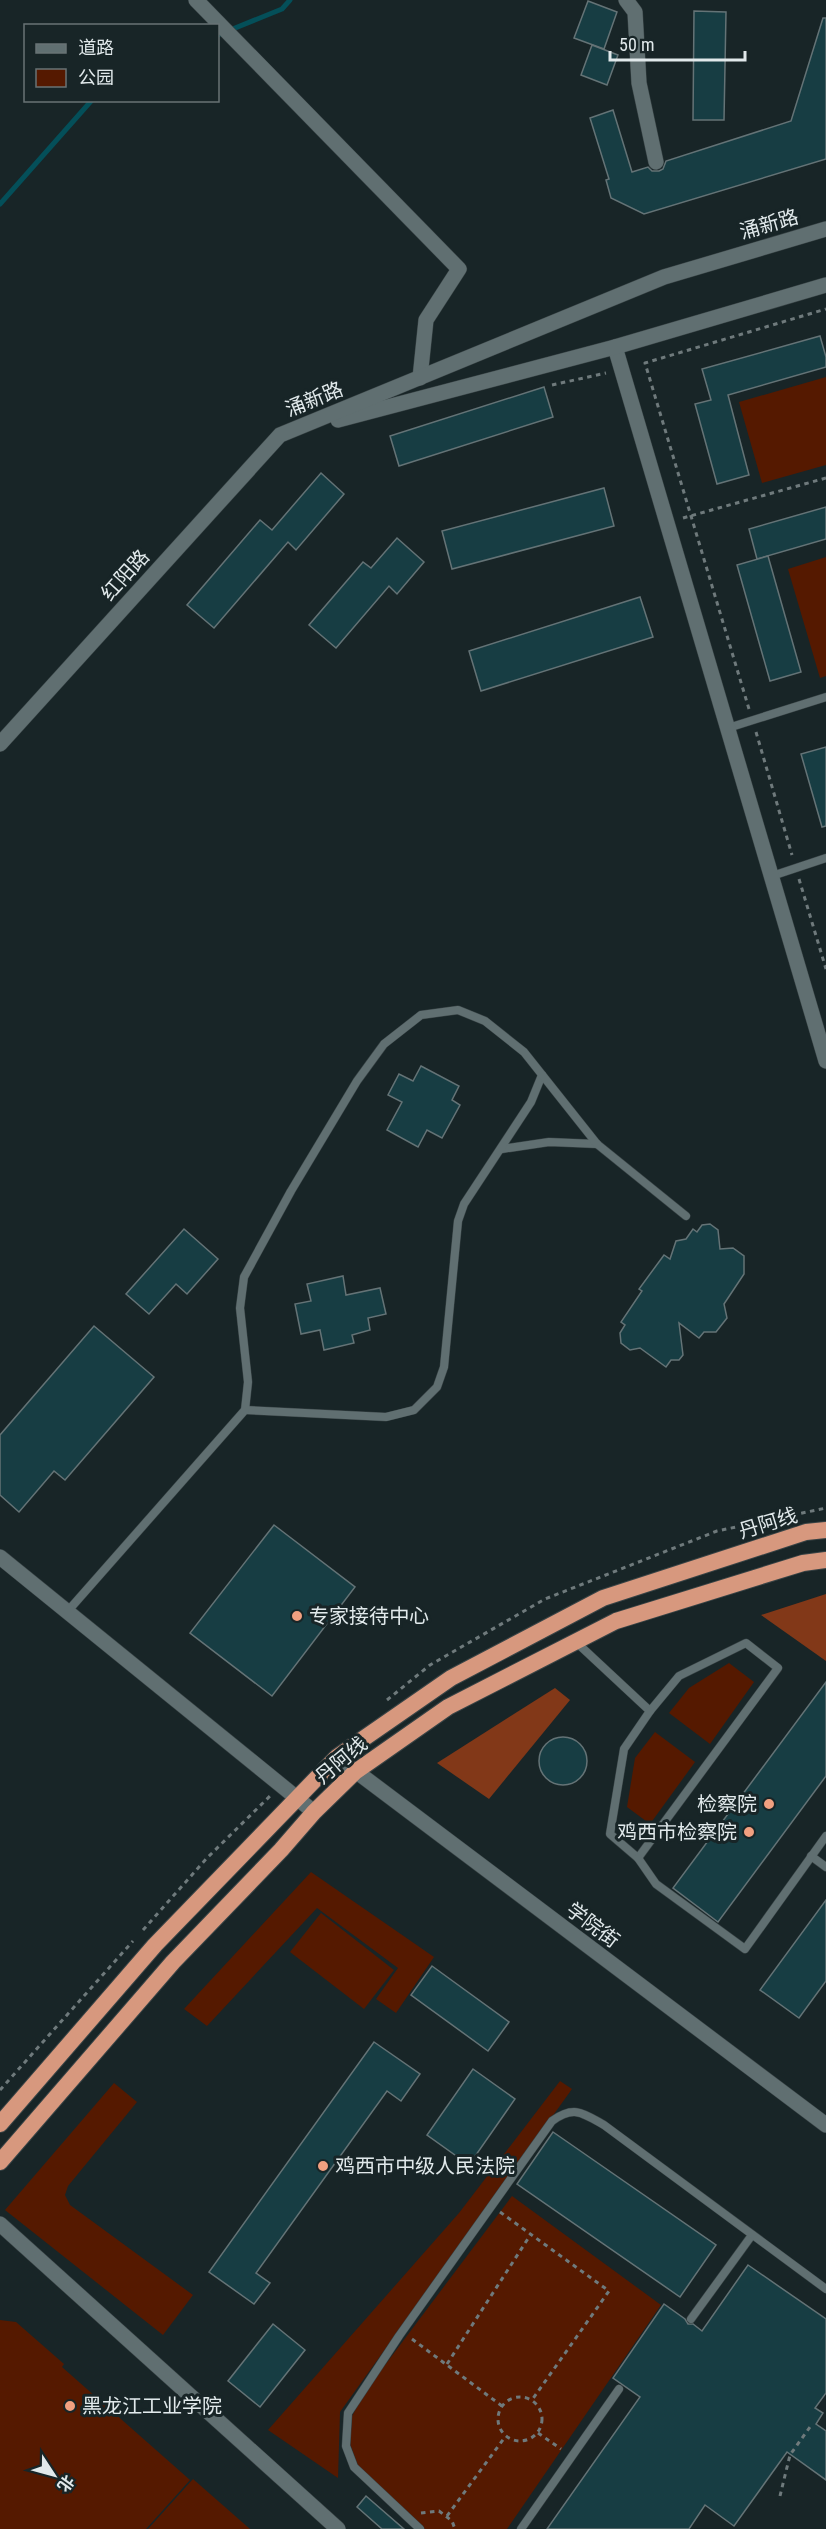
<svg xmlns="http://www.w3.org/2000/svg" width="826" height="2529" viewBox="0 0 826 2529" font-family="'Roboto Condensed','Noto Sans SC',sans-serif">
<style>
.green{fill:#551900}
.forest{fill:#823818}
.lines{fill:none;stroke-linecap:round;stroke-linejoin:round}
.stream{stroke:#044f59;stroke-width:5}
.building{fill:#173d43;stroke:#647376;stroke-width:1.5}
.service-casing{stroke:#384345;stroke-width:9}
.minor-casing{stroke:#384345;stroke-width:16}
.tertiary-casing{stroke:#384345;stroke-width:16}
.trunk-casing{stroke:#384345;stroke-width:18}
.path{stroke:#6f7a7c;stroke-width:3;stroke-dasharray:4.5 4.5;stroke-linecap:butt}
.service{stroke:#606f71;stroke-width:8}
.minor{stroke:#606f71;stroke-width:15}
.tertiary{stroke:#606f71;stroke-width:15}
.trunk{stroke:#d7987e;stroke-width:16}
.poi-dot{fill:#f2a080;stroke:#182527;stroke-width:2}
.labels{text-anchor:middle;stroke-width:6;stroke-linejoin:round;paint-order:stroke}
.street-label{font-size:20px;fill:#e1e9eb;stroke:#182527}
.poi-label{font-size:20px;fill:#e1e9eb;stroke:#182527;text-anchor:start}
</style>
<rect width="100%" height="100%" fill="#182527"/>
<g class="green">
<polygon points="826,377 826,465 762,483 739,402"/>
<polygon points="826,557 826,676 820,678 788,569"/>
<polygon points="729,1663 754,1682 710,1744 669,1713 689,1688"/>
<polygon points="655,1732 695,1762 650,1824 627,1807 635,1758"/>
<polygon points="311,1872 434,1957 396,2013 376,1999 398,1968 317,1908 207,2026 184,2009"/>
<polygon points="321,1913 394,1970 364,2009 290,1952"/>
<polygon points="560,2081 572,2089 340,2412 338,2478 268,2430 459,2213"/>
<polygon points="114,2083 137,2102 68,2186 65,2195 70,2205 193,2295 163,2335 5,2210"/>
<polygon points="512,2196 661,2305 507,2529 425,2529 360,2471 350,2444 352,2416 367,2389"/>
<polygon points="0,2320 16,2322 64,2364 62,2367 190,2480 146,2529 0,2529"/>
<polygon points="193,2479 250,2529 148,2529"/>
</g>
<g class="forest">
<polygon points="826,1594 826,1661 761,1615"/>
<polygon points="555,1688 570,1700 489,1799 437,1763"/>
</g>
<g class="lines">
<g class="stream">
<polyline points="218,35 282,9 290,0"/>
<polyline points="0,204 92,100"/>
</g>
</g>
<g class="building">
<polygon points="588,1 617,12 604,49 574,38"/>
<polygon points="694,11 726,12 724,120 693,120"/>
<polygon points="823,18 826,18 826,159 644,214 611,198 606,180 609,179 590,118 613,110 632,172 648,167 652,171 659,171 663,169 666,161 791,121"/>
<polygon points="592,45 618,55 607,85 581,75"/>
<polygon points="820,336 826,357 826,367 728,395 749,475 717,484 695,404 711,400 702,369"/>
<polygon points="544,387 553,417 399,466 390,436"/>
<polygon points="321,473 344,494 296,550 288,542 214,628 187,605 260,520 272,530"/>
<polygon points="604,488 614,526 452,569 442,531"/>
<polygon points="826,507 826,539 757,559 749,529"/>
<polygon points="397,538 424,562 397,594 389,586 336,648 309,625 363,562 371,568"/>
<polygon points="768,556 801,672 770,681 737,565"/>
<polygon points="640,597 653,637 481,691 469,651"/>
<polygon points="826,747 826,826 822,827 801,754"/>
<polygon points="421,1066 459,1086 452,1100 460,1105 442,1138 427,1130 418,1147 387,1130 402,1102 388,1095 399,1074 413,1081"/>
<polygon points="710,1224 718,1230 720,1249 733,1248 744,1256 744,1274 724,1304 727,1318 716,1332 704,1332 699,1338 679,1323 683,1355 679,1360 671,1360 666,1367 640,1348 630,1350 621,1343 620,1333 625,1325 621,1322 642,1291 639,1289 664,1255 670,1259 676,1241 686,1239 693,1229 697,1232 702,1225"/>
<polygon points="184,1229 218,1259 187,1294 176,1284 149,1314 126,1294"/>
<polygon points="343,1276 346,1295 380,1288 386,1314 368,1318 370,1330 352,1335 354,1343 324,1350 320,1330 301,1334 295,1304 311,1301 307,1284"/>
<polygon points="94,1326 154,1377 65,1480 54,1471 19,1512 0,1495 0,1435"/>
<polygon points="274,1525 355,1587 272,1696 190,1633"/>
<polygon points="826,1682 826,1776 718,1922 673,1888"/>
<circle cx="563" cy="1761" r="24"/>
<polygon points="826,1900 826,1981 799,2018 760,1990"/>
<polygon points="432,1966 509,2022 488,2051 411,1995"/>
<polygon points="374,2042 420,2074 401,2101 387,2091 256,2273 270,2283 254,2304 209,2272"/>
<polygon points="473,2069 515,2099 469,2165 427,2135"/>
<polygon points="553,2132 716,2245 680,2297 517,2184"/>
<polygon points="748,2265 826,2319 826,2393 815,2408 823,2413 816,2424 826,2431 826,2480 787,2452 734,2526 705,2505 689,2529 547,2529 640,2397 613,2378 664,2304 685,2319 688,2324 693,2324 702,2331"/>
<polygon points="273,2324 305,2350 260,2407 228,2381"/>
<polygon points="366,2496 404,2529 382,2529 357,2507"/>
</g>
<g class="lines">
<g class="service-casing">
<g id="service">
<polyline points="728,728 826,697"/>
<polyline points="772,876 826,858"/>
<polyline points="502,1149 549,1142 597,1144"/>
<polyline points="245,1410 386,1417 414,1410 437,1387 444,1367 458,1221 464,1204 531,1102 542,1075"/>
<polyline points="67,1612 245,1410 248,1382 240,1308 244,1277 291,1191 357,1081 384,1044 421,1015 458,1010 485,1021 524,1052 597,1144 686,1216"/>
<polyline points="576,1642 650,1711"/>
<polygon points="746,1643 778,1668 638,1858 610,1834 624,1749 650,1711 679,1676"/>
<polyline points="811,1856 826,1867"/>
<polyline points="638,1858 656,1884 745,1949 826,1836"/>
<polyline points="691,2319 752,2235"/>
<path d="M420,2529l-66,-62 -8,-21 2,-33 51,-77 153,-215c22,-16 31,-8 52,4l222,164"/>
<polyline points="521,2529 619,2389"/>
</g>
</g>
<g class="minor-casing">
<g id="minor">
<polyline points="196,0 459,269 426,320 420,378"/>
<polyline points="626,0 635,12 639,83 656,162"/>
<polyline points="615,347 826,1061"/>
<polyline points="0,2224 338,2529"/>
</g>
</g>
<g class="tertiary-casing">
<g id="tertiary">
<polyline points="338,420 615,347 826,285"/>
<polyline points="0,744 280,435 664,277 826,229"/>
<polyline points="0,1557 314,1812"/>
<polyline points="337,1757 826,2125"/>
</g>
</g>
<g class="trunk-casing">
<g id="trunk">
<polyline points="0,2124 155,1945 337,1757 451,1678 603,1598 806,1532 826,1530"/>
<polyline points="0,2162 173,1962 281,1850 314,1812 355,1772 448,1707 616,1621 803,1563 826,1560"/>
</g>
</g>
<g class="path">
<polyline points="552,385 606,373"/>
<polyline points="683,518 826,478"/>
<polyline points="749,709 645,363 826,309"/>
<polyline points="756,732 792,855"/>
<polyline points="799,879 826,969"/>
<polyline points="387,1700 430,1665 545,1599 717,1531 826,1508"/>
<polyline points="143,1930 207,1858 271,1795"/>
<polyline points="0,2090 133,1941"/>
<polyline points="500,2212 609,2291 532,2400"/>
<polyline points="412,2339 502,2406"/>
<polyline points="447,2364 531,2234"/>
<circle cx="520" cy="2419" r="22"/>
<polyline points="538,2433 561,2449"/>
<polyline points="780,2496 790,2455 810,2427"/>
<polyline points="421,2513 439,2511 452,2521 455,2529"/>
<polyline points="447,2516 505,2437"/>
</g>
<use href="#service" class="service"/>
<use href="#minor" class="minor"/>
<use href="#tertiary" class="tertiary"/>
<use href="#trunk" class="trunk"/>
</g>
<g class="poi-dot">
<circle cx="297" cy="1616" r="6"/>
<circle cx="769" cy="1804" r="6"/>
<circle cx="749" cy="1832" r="6"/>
<circle cx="323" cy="2166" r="6"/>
<circle cx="70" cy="2406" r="6"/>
</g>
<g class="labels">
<g class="street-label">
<text transform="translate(769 224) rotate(-16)" y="7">涌新路</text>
<text transform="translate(314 399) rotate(-22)" y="7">涌新路</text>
<text transform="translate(125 575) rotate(-48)" y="7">红阳路</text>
<text transform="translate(768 1523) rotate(-17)" y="7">丹阿线</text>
<text transform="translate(341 1760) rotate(-40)" y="7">丹阿线</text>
<text transform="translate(593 1925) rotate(37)" y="7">学院街</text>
</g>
<g class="poi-label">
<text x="309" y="1623">专家接待中心</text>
<text x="757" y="1811" text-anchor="end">检察院</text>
<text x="737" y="1839" text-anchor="end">鸡西市检察院</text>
<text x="335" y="2173">鸡西市中级人民法院</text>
<text x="82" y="2413">黑龙江工业学院</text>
</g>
</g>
<rect x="24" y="24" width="195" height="78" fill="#182527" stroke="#687375" stroke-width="1.5"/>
<rect x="36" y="44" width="30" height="9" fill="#606f71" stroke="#687375" stroke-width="1.5"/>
<text x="78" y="54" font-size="18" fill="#e1e9eb">道路</text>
<rect x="36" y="69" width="30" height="18" fill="#551900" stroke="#687375" stroke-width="1.5"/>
<text x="78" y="84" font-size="18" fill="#e1e9eb">公园</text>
<g transform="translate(54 2475) rotate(126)" stroke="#182527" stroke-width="4.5" paint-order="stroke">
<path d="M0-4.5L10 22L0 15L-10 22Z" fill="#e1e9eb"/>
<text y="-9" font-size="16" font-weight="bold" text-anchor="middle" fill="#e1e9eb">北</text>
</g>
<path d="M610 51v9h135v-9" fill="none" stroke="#e1e9eb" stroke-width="3"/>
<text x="619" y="51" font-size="18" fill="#e1e9eb" stroke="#182527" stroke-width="4.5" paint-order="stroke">50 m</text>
</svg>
